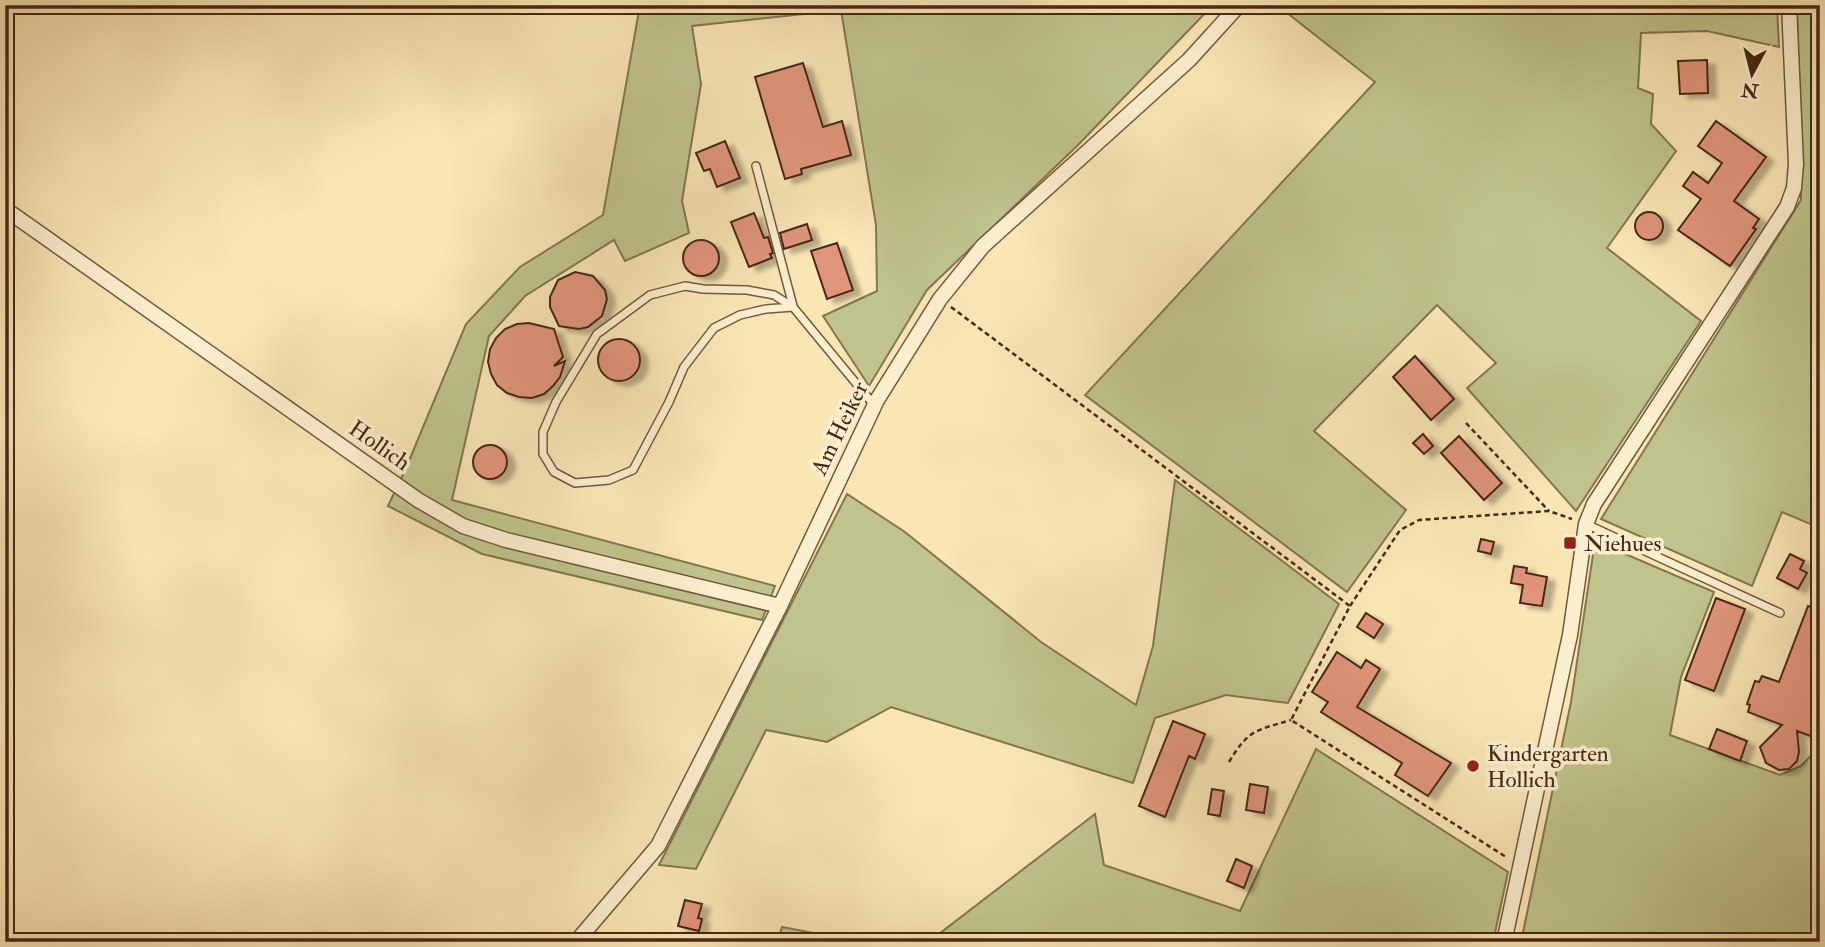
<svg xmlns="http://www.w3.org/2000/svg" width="1825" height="947" viewBox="0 0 1825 947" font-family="'IM FELL Double Pica',serif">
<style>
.green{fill:#c0c48c;stroke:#847651;stroke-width:2}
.building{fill:#e0957a;stroke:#482716;stroke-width:2;filter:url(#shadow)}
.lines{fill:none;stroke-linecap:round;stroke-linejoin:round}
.lane-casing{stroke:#74573e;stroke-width:10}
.street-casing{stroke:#74573e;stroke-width:17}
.path{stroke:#482716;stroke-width:2.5;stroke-dasharray:5 3.5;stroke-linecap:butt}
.lane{stroke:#fcefcf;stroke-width:7}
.street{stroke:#fcefcf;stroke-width:14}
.poi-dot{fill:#8f2418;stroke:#fcefcf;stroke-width:2.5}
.labels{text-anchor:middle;stroke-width:7;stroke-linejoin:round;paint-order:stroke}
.street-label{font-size:23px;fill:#482716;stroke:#fcefcf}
.poi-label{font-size:23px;fill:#482716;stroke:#fcefcf;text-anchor:start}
</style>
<defs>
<filter id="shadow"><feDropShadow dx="8" dy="4.5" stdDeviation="2" flood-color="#0004"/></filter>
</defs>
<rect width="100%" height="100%" fill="#fae6b5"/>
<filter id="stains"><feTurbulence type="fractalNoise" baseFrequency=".00286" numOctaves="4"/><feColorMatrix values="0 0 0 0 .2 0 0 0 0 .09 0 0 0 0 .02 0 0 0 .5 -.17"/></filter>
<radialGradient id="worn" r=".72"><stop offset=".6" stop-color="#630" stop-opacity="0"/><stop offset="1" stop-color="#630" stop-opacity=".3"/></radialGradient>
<g class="green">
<polygon points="640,5 1213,5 1079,144 927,290 869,386 823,316 877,291 876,225 841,10 692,26 701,84 682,201 689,233 625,261 614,240 525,296 489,336 452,500 775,586 762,620 482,554 388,506 406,468 466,324 520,267 603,215"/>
<polygon points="1277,5 1777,5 1779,47 1707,31 1641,33 1638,88 1653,94 1651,124 1676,151 1607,248 1701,321 1576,511 1467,388 1496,363 1437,305 1314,431 1406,510 1347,592 1085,395 1375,82"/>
<polygon points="1797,5 1820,5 1820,528 1782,512 1752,586 1601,519 1801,200"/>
<polygon points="1175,480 1339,604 1288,703 1226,695 1155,718 1133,783 891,707 827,742 766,730 696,869 659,865 847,494 905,532 1041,642 1136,705 1153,646"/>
<polygon points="1595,541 1714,592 1681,677 1670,735 1780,775 1801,766 1820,746 1820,942 1521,942 1571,702"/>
<polygon points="1316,749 1508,872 1493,942 921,942 931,940 1095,814 1104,865 1240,911"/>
<polygon points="782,927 860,942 777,942"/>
</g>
<g class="building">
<polygon points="1707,60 1708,93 1680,94 1678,61"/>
<polygon points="803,63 823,127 842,121 851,155 801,169 802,174 785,179 755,77"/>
<polygon points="1716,121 1766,157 1734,201 1759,219 1753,228 1756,229 1730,266 1678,230 1701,199 1683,186 1693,172 1708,183 1722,163 1698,146"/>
<polygon points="725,141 740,178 717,187 710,169 704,171 696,153"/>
<circle cx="1649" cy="226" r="14"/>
<polygon points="754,213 764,238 768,237 773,253 770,254 772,258 749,267 731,222"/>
<polygon points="807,224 812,240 784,249 780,233"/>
<circle cx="701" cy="258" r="18"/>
<polygon points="837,243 853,290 827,299 811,251"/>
<polygon points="575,272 593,276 605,290 607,299 602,316 588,327 579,329 559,326 550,307 550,297 558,280"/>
<polygon points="529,323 554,329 563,357 554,366 565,361 560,377 553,386 544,394 532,398 519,397 507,393 497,385 491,374 488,362 490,349 496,338 505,329 517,324"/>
<circle cx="619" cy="360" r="21"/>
<polygon points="1415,356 1454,399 1431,420 1393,377"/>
<polygon points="1423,434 1433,446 1424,454 1413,443"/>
<polygon points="1459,436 1502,483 1484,500 1441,453"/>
<circle cx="490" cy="462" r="17"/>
<polygon points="1481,539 1494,542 1491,554 1478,551"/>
<polygon points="1790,554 1804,561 1800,569 1807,573 1798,589 1777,578"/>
<polygon points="1514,566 1527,568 1526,573 1547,577 1542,606 1520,603 1523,585 1511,583"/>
<polygon points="1716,598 1745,609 1714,691 1685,680"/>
<polygon points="1808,606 1820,610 1820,727 1816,738 1797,731 1799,752 1797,761 1789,769 1779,770 1766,763 1760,747 1782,725 1748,712 1750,705 1747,704 1755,681 1759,682 1762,676 1779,682"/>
<polygon points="1366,613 1383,624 1374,638 1357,627"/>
<polygon points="1337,652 1361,668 1366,660 1380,669 1357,707 1451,763 1428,796 1395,775 1402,763 1321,712 1328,702 1312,692"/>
<polygon points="1173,721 1205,734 1195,759 1189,756 1165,817 1139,806"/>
<polygon points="1717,729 1747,741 1740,761 1709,749"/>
<polygon points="1250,784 1268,787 1264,813 1246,810"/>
<polygon points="1212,789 1224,791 1220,816 1208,814"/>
<polygon points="1236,859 1252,866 1244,888 1227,881"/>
<polygon points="685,900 702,904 698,918 702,919 699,931 678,926"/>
</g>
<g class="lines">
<g class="lane-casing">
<g id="lane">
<polyline points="756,166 793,306"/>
<polyline points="793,307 774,295 747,290 703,289 685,286 650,295 597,334 556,402 543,432 543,454 554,472 575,483 609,480 633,470 669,402 684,367 714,328 740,315 766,309 793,307 874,405"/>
<polyline points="1586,524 1780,613"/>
</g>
</g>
<g class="street-casing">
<g id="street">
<polyline points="5,209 418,500 463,526 506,540 780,606"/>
<polyline points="576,942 658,846 780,606 877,400 940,299 983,246 1189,60 1239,5"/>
<polyline points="1504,942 1570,635 1586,524 1594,504 1787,207 1794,188 1796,164 1789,5"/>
</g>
</g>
<g class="path">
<polyline points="951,307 1350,606 1291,720 1506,857"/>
<polyline points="1466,423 1549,511"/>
<polyline points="1350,606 1400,530 1419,520 1549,511 1572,519"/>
<path d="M1229,762c20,-33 26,-31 62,-42"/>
</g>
<use href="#lane" class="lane"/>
<use href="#street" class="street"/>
</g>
<g class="poi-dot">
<rect x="1563" y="536" width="14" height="14" rx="3.5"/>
<circle cx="1473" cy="766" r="7"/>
</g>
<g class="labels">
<g class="street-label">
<text transform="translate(839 428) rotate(-64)" y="8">Am Heiker</text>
<text transform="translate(380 445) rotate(35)" y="8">Hollich</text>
</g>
<g class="poi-label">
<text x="1584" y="551">Niehues</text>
<text x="1487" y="761">Kindergarten<tspan x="1487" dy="26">Hollich</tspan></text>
</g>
</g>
<rect width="1825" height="947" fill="none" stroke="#fae6b5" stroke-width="28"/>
<rect x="7" y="7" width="1811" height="933" fill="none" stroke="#482716" stroke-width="3.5"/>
<rect x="14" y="14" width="1797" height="919" fill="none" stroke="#482716" stroke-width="2"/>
<g transform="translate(1752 74) rotate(187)" stroke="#fcefcf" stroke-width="5" paint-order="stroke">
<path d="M0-5L12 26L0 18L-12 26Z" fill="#482716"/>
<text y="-10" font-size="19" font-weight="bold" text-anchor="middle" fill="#482716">N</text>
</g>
<rect width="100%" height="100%" filter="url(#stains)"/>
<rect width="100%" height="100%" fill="url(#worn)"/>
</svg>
